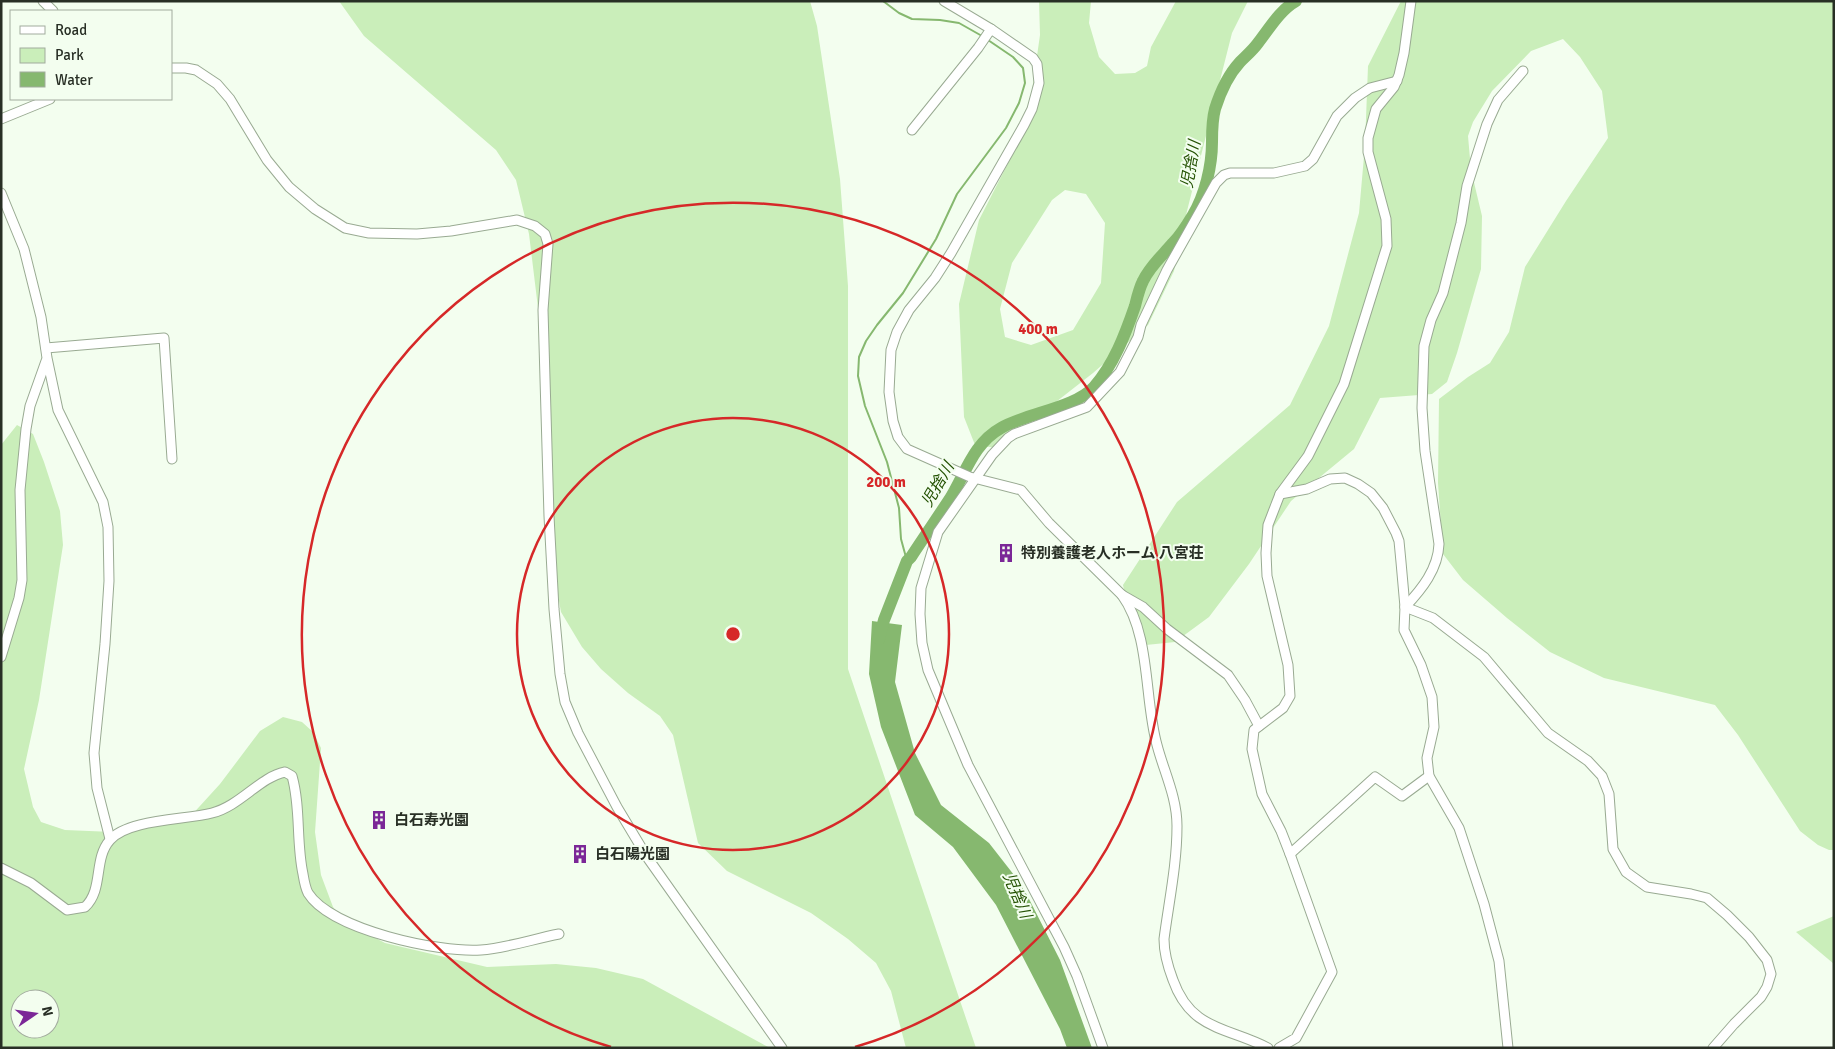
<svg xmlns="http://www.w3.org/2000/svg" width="1835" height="1049" viewBox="0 0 1835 1049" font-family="Signika,'Noto Sans JP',sans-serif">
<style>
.green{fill:#caeeba;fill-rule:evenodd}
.water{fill:#86b86f}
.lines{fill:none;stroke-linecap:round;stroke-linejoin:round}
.stream{stroke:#86b86f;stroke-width:2}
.river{stroke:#86b86f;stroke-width:12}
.minor-casing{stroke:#99aa92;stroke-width:11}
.minor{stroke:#fff;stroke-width:9}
.ring{fill:none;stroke:#d62828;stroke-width:2.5}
.labels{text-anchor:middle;stroke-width:4;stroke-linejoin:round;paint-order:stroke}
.poi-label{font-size:15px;font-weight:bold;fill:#282f25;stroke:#f3feef;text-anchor:start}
.water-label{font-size:16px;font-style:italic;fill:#245203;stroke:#f3feef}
.centre{fill:#d62828;stroke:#f3feef;stroke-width:2.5}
.ring-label{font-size:15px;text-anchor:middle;font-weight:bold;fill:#d62828;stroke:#f3feef;stroke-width:4;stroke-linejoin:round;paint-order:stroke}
</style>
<rect width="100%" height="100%" fill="#f3feef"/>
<g class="green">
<polygon points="339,1 810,1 817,26 840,179 848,286 848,669 976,1048 906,1048 891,991 876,963 848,939 811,913 727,871 698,843 673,735 660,716 628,693 601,669 582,647 561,612 549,545 553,487 543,349 529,234 516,180 496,150 364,36"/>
<path d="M1039,1h52l-2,22 10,34 16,17 20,-1 12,-7 4,-19 25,-46h72l-16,32 -45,178 -13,60 -26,54 -55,48 -96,75 -22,-3 -11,-28 -5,-113 20,-84 48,-94 13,-91zM1065,190l21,4 19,29 -4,60 -28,47 -42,15 -26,-8 -5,-28 12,-46 40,-63z"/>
<polygon points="1401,1 1834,1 1834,850 1829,850 1818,845 1800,831 1738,735 1715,705 1604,678 1550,652 1507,618 1463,580 1443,554 1438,483 1439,399 1468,377 1490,363 1509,332 1525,267 1566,201 1608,138 1602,91 1580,57 1563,39 1531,51 1492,91 1473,122 1468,136 1471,170 1482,216 1481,269 1457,353 1447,382 1432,394 1380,398 1354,449 1291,501 1249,564 1209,617 1175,642 1146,645 1129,614 1123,585 1177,502 1290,405 1329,326 1359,213 1365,145 1368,66"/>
<path d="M17,425l16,9 11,28 16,49 3,34 -24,155 -15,69 9,38 8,15 24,8 48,2 76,-14 31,-34 40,-53 23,-14 19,5 11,10 8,16 -6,84 6,43 12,32 12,15 40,21 102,24 69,-3 40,4 47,11 127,69h-769v-603zM20,999h30v30h-30z"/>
<polygon points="1834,916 1834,964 1796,932"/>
</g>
<polygon class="water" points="872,621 902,625 895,682 915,753 941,805 989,843 1014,875 1027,895 1060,960 1092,1048 1067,1048 1060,1029 996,905 953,847 915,815 881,727 869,674"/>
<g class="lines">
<g class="stream">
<polyline points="883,1 899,13 912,19 940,20 959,23 982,36"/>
<polyline points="907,561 901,539 899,508 887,462 865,406 858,376 859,357 866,341 877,325 903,293 936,239 957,194 1006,128 1019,103 1025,83 1023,68 1013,57 988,40"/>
</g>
<path class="river" d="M879,639l5,-19 23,-59 4,-4c13,-20 27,-40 40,-60 15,-25 23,-54 50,-69 26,-15 74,-20 93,-41 20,-23 31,-52 41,-81 2,-8 4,-17 8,-25 7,-15 19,-25 30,-38 8,-8 14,-18 20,-28 12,-20 19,-49 19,-73 0,-11 0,-22 3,-33 5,-16 14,-35 25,-47 6,-6 13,-12 18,-19 11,-14 22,-33 38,-42"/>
<g class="minor-casing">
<g id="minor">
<polyline points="43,1 53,11"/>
<path d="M944,1l47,28 42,29 4,6 2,19 -7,26 -8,16 -73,128 -16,25 -26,32 -12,22 -6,18 -2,42 4,29 5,16 9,12 63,28 51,13 28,33 73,72c29,40 22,104 35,150 7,27 20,52 20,81 0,38 -8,75 -13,113 0,13 4,28 9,41 18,51 55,47 95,68"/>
<polyline points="171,68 186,68 196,70 217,84 230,99 267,160 289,187 315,209 345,228 369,233 417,234 451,231 517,220 535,226 545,234 548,244 543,310 549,516 554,609 560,674 565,702 578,733 617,807 647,857 782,1048"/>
<polyline points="1,119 50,99"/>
<polyline points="912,130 978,48 991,29"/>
<polyline points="1,193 24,249 41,317 47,358 58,410 103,502 108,527 109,581 105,644 94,753 97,788 110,839"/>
<polyline points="46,348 164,338 172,459"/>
<polyline points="1280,494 1307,489 1330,479 1345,478 1358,484 1371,493 1383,508 1396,533 1399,541 1401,562 1405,607 1404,630 1421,665 1432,697 1434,727 1427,758 1429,776 1459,828 1484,904 1499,961 1508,1048"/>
<polyline points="1122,595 1143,607 1167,629 1228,675 1245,700 1259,726"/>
<polyline points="1405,607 1433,618 1484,657 1548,733 1588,761 1602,776 1609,794 1613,849 1626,872 1647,887 1691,894 1707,898 1727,915 1749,937 1767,960 1771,974 1767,987 1761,997 1734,1024 1713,1048"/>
<path d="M1405,607c17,-18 33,-38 34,-63l-14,-93 -3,-43 2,-62 7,-26 12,-27 18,-70 6,-37 20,-62 11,-24 25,-29"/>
<polyline points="1,657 19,598 22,580 20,490 26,429 30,406 46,361"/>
<polyline points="1290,854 1375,777 1402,796 1429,776"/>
<path d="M1,868l30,15 36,27 18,-3c19,-18 8,-48 25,-67 18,-21 76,-20 102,-27 28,-7 48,-36 73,-41l7,4c9,32 4,66 11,98 1,6 2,13 5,19 23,37 132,60 173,57 26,-2 52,-11 78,-16"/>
<polyline points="1103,1048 1077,976 1064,947 968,765 928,670 922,643 920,614 921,588 938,532 992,455 1008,438 1014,434 1087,407 1120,372 1138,337 1141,325 1167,270 1216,183 1224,175 1230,173 1274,173 1305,166 1313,159 1337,116 1355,98 1370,88 1397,81"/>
<polyline points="1279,1048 1296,1038 1332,972 1290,854 1281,831 1262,794 1252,749 1254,730 1283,708 1290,696 1288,665 1267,576 1266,553 1268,525 1280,494 1308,456 1344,384 1387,246 1386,219 1368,152 1368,138 1376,109 1394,87 1399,75 1404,53 1411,1"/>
</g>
</g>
<use href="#minor" class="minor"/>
</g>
<g class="ring">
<circle cx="733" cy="634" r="216"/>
<path d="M611 1047A431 431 0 1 1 855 1047"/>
</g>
<defs>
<g id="building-bare" transform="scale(1.5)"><path d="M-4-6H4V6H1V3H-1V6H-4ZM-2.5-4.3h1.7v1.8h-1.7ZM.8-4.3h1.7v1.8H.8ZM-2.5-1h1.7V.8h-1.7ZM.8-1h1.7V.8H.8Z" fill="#7b2797" stroke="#f3feef" stroke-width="2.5" paint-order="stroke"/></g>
</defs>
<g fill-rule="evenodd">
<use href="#building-bare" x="1006" y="553"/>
<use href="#building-bare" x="379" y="820"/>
<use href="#building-bare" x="580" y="854"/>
</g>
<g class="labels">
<g class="poi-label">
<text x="1021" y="558">特別養護老人ホーム 八宮荘</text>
<text x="394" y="825">白石寿光園</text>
<text x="595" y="859">白石陽光園</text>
</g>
<g class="water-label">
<text transform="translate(1190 164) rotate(-80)" y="6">児捨川</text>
<text transform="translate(937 484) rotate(-60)" y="6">児捨川</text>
<text transform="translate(1018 895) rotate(67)" y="6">児捨川</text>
</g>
</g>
<circle cx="733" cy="634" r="8" class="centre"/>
<g class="ring-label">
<text x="1038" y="334">400 m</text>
<text x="886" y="487">200 m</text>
</g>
<rect width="1835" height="1049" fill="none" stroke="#282f25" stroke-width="5"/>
<rect x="10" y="10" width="162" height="90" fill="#f3feef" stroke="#a2ab9e"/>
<rect x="20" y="26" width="25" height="8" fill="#ffffff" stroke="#a2ab9e"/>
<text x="55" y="35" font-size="15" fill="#282f25">Road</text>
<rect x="20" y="48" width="25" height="15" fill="#caeeba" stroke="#a2ab9e"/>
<text x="55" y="60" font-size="15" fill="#282f25">Park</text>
<rect x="20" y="72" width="25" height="15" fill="#86b86f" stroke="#a2ab9e"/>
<text x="55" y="85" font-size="15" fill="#282f25">Water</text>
<g transform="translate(35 1014) rotate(77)"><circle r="24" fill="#f3feef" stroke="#a2ab9e"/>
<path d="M0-4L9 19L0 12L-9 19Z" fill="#7b2797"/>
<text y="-8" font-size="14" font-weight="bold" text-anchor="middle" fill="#282f25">N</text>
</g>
</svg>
